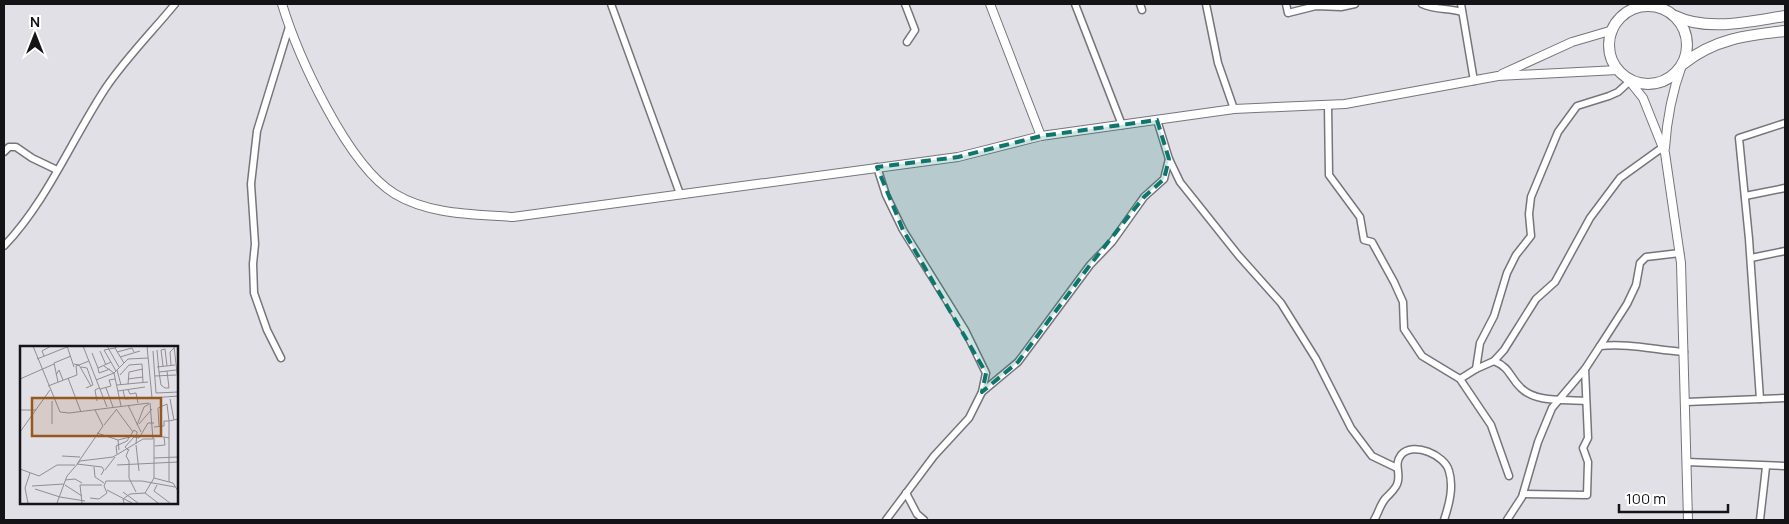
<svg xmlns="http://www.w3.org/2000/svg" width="1789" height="524" viewBox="0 0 1789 524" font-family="Manrope,sans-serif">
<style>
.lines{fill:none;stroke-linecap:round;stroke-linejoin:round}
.minor-casing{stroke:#77757b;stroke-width:9}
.tertiary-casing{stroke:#77757b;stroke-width:10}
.primary-casing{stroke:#77757b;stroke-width:12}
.minor{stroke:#fff;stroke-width:6}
.tertiary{stroke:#fff;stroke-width:8}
.primary{stroke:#fff;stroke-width:10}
.marked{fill:#0f766e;fill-opacity:0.2;stroke:#0f766e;stroke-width:4;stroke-dasharray:10 6;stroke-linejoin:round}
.inset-road{fill:none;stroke:#908e93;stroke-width:1}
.view{fill:#975721;fill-opacity:0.15;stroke:#975721;stroke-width:2.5}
.inset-edge{fill:none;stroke:#141316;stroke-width:2.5}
</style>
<rect width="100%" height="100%" fill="#e2e0e7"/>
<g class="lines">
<g class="minor-casing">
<g id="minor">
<polyline points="611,4 680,194"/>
<polyline points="905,4 915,30 907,42"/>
<polyline points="1075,4 1122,125"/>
<polyline points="1140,4 1142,10"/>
<polyline points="1206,4 1218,63 1234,109"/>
<polyline points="1286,4 1288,13 1316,6 1341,7 1355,4"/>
<path d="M1422,4c13,6 26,4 40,8"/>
<polyline points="1461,4 1474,81"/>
<polyline points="1328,105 1329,175 1360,217 1364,240 1372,242 1394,282 1403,302 1404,329 1422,356 1460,379 1491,425 1509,476"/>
<polyline points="4,152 9,147 16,147 32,158 57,170"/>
<polyline points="1169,159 1180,182 1239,256 1281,303 1316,359 1351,428 1372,456 1397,468"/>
<polyline points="877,167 886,195 903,230 965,330 986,373 982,392 969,418 934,456 886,520"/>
<polyline points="1745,196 1785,188"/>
<path d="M4,246c43,-45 67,-105 101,-157 20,-30 47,-57 70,-85"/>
<polyline points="1751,258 1785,251"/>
<polyline points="1600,346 1627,304 1636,285 1640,263 1646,257 1680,253"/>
<polyline points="281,358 267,330 254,293 253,264 255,244 251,184 257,131 289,27"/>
<path d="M1494,361c17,7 15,16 27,27 15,15 44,11 64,13"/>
<polyline points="1476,369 1494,361 1504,350 1536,299 1555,282 1590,218 1620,178 1663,147"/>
<polyline points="1460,379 1476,369 1480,343 1494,316 1507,273 1516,255 1531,236 1529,214 1531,197 1558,132 1577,106 1609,96 1618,92 1630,81"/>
<polyline points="982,392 1018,362 1090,265 1112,242 1144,197 1164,179 1169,159 1157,120"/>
<polyline points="1760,399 1749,239 1739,138 1785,123"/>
<polyline points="1686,402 1785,398"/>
<polyline points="1687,462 1785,466"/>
<polyline points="906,493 917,514 924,520"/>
<polyline points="1523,494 1587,495 1588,462 1583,448 1588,438 1585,369"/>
<path d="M1374,520c4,-6 6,-15 11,-21 4,-5 12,-10 13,-18 2,-10 -4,-17 3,-26 12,-14 44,0 48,16 5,16 0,34 -5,49"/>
<path d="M1507,520l15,-23 16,-55 14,-34 33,-39 15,-23c29,-3 55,4 84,6"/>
<polyline points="1760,520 1766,467"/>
</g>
</g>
<g class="tertiary-casing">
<g id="tertiary">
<path d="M282,4c16,52 65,161 113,190 35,21 79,20 118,23l445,-60 83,-21 193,-27 111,-5 153,-28 120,-6"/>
<polyline points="990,4 1041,136"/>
<polyline points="1502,74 1572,42 1613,30"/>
<polyline points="1627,78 1643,98 1665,153 1681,263 1688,520"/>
<path d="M1665,148c2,-30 7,-56 17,-83"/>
</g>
</g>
<g class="primary-casing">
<g id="primary">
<circle cx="1648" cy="45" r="39"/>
<path d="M1675,16c33,16 76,5 110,0"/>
<path d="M1683,64c31,-25 64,-29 102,-33"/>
</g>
</g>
<use href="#minor" class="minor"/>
<use href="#tertiary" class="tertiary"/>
<use href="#primary" class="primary"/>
</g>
<path class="marked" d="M1157,120l12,39 -5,20 -20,18 -54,68 -72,97 -36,30 4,-19 -83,-143 -26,-63 81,-10 83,-21z"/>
<g transform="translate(20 346)">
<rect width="158" height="158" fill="#e2e0e7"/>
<path class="inset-road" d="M13,0l27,66 9,1 80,-10M47,0l7,21M63,0l24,61M87,0l12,21M98,0l-3,2 9,15M127,0l5,52 26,-2M154,0l4,36M95,2l-11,2 12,21M137,4l2,22 17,-2M141,4l4,-1 2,17M141,4l2,16M80,5l6,14M133,5l3,42 22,-1M97,6l15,-4 2,4M72,7l6,15 13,-6M24,10l-2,-5 9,-5M100,11l20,-6M17,13l30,-12M69,15l-10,4 12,21M151,19l-1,-13 4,-4M84,20l10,7 7,33M61,21l6,1 6,17 -7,3M137,21l18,-2M78,22l1,5 11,-4M97,24l4,15M139,26l2,13 4,3h4l-2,-17M36,29l3,-5 4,10M100,29l9,-10 13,-1 1,18M135,30l21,-1M48,32l13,34M0,33l34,-15M108,33l15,-2M76,34l18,-7 14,-14 20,-1M38,36l-4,-19 17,-7M108,38l1,-12 14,-3M97,39l31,-3M28,40l29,-11 -1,-9 3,-1 -5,-1M86,42l7,19M80,43l11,-3 -2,-6 6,-1M103,44l2,9 12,-1M108,44l2,4 6,-1 2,10M98,45l27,-4M150,53l4,21M77,55l-2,-11 4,-2M108,59l13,27M96,63l17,23M0,64h16M75,64l8,16 -26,38 25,3 2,3 -3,5M32,78v-23M119,78l13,-15M84,79l12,-15M117,79l7,-18 5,-3M134,81l10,-1v-5h5v17l-10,-2M139,81l-1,-19 9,-4 2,17 9,-2M0,86l30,-42M77,87l21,7M134,92v40l-9,15 13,10M116,99l3,26M135,100l10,-1 -1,-8M109,103l-3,7 3,5v17l7,14M99,104l-1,-10 12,-3M108,104l-3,-3 9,-10 5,1 9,-15h6M97,108l-1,-8 11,-5 7,-11 3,2 -1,12M42,110l18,1M134,112l24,-1M97,119l61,-3M74,121l1,10 9,6M0,123l19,7 18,-11h18M85,124l10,-13M134,132l19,5 5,8M45,134l10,-1 7,4M149,136v-44M45,139l17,11M137,139l-3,6 16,12M12,140l32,-2M15,143l25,8M87,144l25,13M103,146l15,11M40,151l25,4M70,152l9,1 8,-6 -3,-7 2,-5h36l33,6M8,157l-3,-15 5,-15M37,157l10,-27 13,-15 33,-4 30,-18h10l-3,-36M62,157l-2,-18h22M104,157l-1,-4 7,-5 15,-1"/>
<path class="view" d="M12,52h129v38h-129z"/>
<rect width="158" height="158" class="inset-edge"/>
</g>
<rect width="1789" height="524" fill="none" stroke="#141316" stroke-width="10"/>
<g transform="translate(35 35)" stroke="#ffffff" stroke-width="4" paint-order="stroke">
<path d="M0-4L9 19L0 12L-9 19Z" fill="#141316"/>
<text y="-8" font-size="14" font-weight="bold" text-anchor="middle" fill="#141316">N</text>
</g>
<path d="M1619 504v8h109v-8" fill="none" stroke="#141316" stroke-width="2.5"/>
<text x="1626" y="504" font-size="15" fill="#141316" stroke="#ffffff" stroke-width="4" paint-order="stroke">100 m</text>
</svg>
